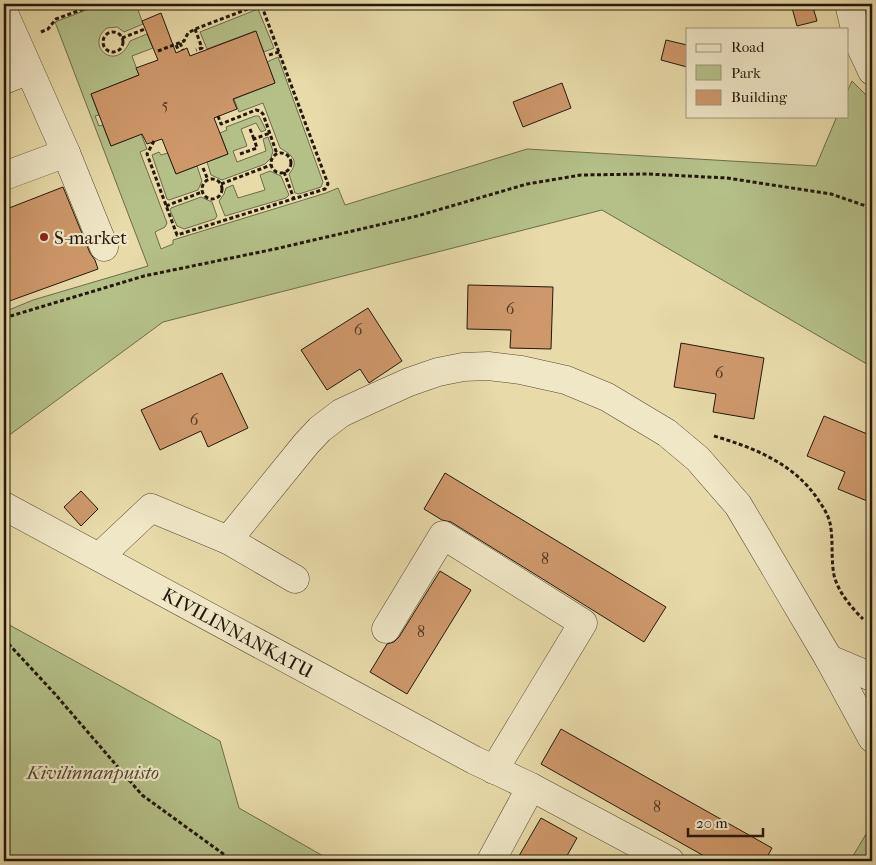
<svg xmlns="http://www.w3.org/2000/svg" width="876" height="865" viewBox="0 0 876 865" font-family="'IM FELL French Canon',serif">
<style>
.green{fill:#b5c089;stroke:#6c6c4a}
.building{fill:#ce986b;stroke:#23180c}
.lines{fill:none;stroke-linecap:round;stroke-linejoin:round}
.minor-casing{stroke:#544833;stroke-width:29}
.path{stroke:#23180c;stroke-width:3;stroke-dasharray:4 2.5;stroke-linecap:butt}
.minor{stroke:#f0e7c7;stroke-width:28}
.poi-dot{fill:#8f2418;stroke:#f0e7c7;stroke-width:2}
.labels{text-anchor:middle;stroke-width:4.5;stroke-linejoin:round;paint-order:stroke}
.number-label{font-size:16px;fill:#4e3824}
.poi-label{font-size:19px;fill:#23180c;stroke:#f0e7c7;text-anchor:start}
.street-label{font-size:19px;fill:#23180c;stroke:#f0e7c7}
.park-label{font-size:19px;font-style:italic;fill:#4f4a32;stroke:#f0e7c7}
</style>
<rect width="100%" height="100%" fill="#e8daa9"/>
<filter id="stains"><feTurbulence type="fractalNoise" baseFrequency=".004" numOctaves="4"/><feColorMatrix values="0 0 0 0 .2 0 0 0 0 .09 0 0 0 0 .02 0 0 0 .5 -.17"/></filter>
<radialGradient id="worn" r=".72"><stop offset=".6" stop-color="#630" stop-opacity="0"/><stop offset="1" stop-color="#630" stop-opacity=".3"/></radialGradient>
<g class="green">
<path d="M102,4h34l7,20 -19,8 -7,-5 -10,1c-23,17 9,46 23,13l17,-7 6,14 -21,8 7,19 -48,19 8,21 -4,1 4,10 4,-1 8,21 30,-12 6,15 -7,3 27,71 -2,4 -10,5 6,17 12,-5v-4l153,-47 12,-5 7,17 182,-56 289,17 21,-50h10v-24l5,-11 20,20v266l-270,-157 -439,112 -159,117v-127l29,-12 115,-34 -93,-244z"/>
<polygon points="258,9 274,48 264,52 255,31 207,49 200,32"/>
<path d="M278,57l45,125 -2,5 -22,7 -4,-1 -6,-19c11,-13 3,-19 -9,-26l-17,-45 -24,9 -5,-13 41,-16 -8,-21z"/>
<polygon points="255,116 259,116 266,130 261,132 256,123 241,129 247,146 233,151 237,162 266,151 263,139 268,137 273,151 271,158 265,164 222,180 211,175 207,162 228,154 220,133 227,130 226,127"/>
<polygon points="159,152 161,155 168,153 176,174 197,166 202,181 198,190 169,200 167,199 152,155"/>
<polygon points="270,171 281,176 289,195 286,198 225,216 219,201 224,194 226,188 233,185 238,198 265,190 260,175"/>
<polygon points="201,197 212,202 217,216 215,219 184,229 177,226 170,210 171,208"/>
<polygon points="4,622 220,741 239,808 332,861 4,861"/>
<polygon points="872,824 872,861 850,861"/>
</g>
<g class="building">
<polygon points="791,4 812,4 817,21 797,26"/>
<polygon points="161,13 176,53 187,48 190,56 256,31 275,83 233,99 237,109 214,118 228,154 176,174 162,139 147,144 142,134 111,146 91,94 139,75 136,68 158,60 142,21"/>
<polygon points="666,40 687,45 687,67 661,60"/>
<polygon points="562,83 571,108 523,127 513,102"/>
<polygon points="63,187 90,253 95,260 98,269 4,303 4,210"/>
<polygon points="468,285 553,287 551,349 510,348 511,330 467,329"/>
<polygon points="368,308 402,361 369,383 360,369 327,390 301,350"/>
<polygon points="681,343 764,358 754,419 713,412 716,394 674,387"/>
<polygon points="222,373 248,428 208,447 201,431 160,450 141,410"/>
<polygon points="824,416 872,436 872,503 838,489 845,472 807,456"/>
<polygon points="445,473 666,607 644,642 451,522 442,520 424,509"/>
<polygon points="81,491 98,509 81,526 64,507"/>
<polygon points="440,571 471,590 407,694 370,672 387,644 394,642 399,637"/>
<polygon points="561,729 772,848 765,861 713,861 541,764"/>
<polygon points="541,818 577,838 564,861 516,861"/>
</g>
<g class="lines">
<g class="minor-casing">
<g id="minor">
<polyline points="849,4 858,41 872,71"/>
<polyline points="4,13 66,153 4,176"/>
<polyline points="4,80 29,70"/>
<polyline points="66,153 104,247"/>
<path id="s1" d="M4,506l470,254 57,27 139,74"/>
<polyline points="228,540 295,579"/>
<polyline points="99,557 151,508 228,540 306,444 320,429 341,413 369,400 409,382 438,372 463,367 488,366 521,370 566,380 607,397 667,433 698,459 738,505 829,659 872,738"/>
<polyline points="386,629 443,535 583,623 494,770"/>
<polyline points="829,659 872,677"/>
<polyline points="491,861 531,787"/>
</g>
</g>
<g class="path">
<polyline points="195,29 202,48 196,50"/>
<polyline points="41,32 48,29 56,19 97,4"/>
<circle cx="113" cy="42" r="10"/>
<polyline points="122,38 145,29"/>
<polyline points="180,43 183,50"/>
<polyline points="176,45 179,51"/>
<polyline points="269,55 279,52"/>
<polyline points="218,116 221,124 256,110 260,111 263,114 277,154"/>
<polyline points="250,129 254,139"/>
<polyline points="154,141 147,154 177,235 325,189 328,184 261,4 195,29 188,33 184,41 158,51"/>
<circle cx="281" cy="163" r="10"/>
<polyline points="240,154 257,148 254,139 270,133"/>
<polyline points="203,168 208,180"/>
<polyline points="284,172 294,199"/>
<circle cx="212" cy="189" r="10"/>
<polyline points="221,184 271,165"/>
<polyline points="166,206 202,192"/>
<polyline points="4,318 144,276 275,249 417,216 527,184 581,175 648,174 727,178 831,194 872,208"/>
<path d="M714,436c41,12 81,28 105,65 6,9 11,17 12,28 2,15 0,31 3,46 4,17 17,32 29,44"/>
<polyline points="4,639 55,694 142,795 233,861"/>
</g>
<use href="#minor" class="minor"/>
</g>
<circle class="poi-dot" cx="44" cy="237" r="5"/>
<g class="labels">
<g class="number-label">
<text x="165" y="110">5</text>
<text x="510" y="314">6</text>
<text x="358" y="335">6</text>
<text x="719" y="378">6</text>
<text x="194" y="425">6</text>
<text x="545" y="564">8</text>
<text x="421" y="637">8</text>
<text x="657" y="812">8</text>
</g>
<g class="poi-label">
<text x="54" y="244">S-market</text>
</g>
<g class="street-label">
<text dy="7" stroke="none"><textPath href="#s1" startOffset="266">KIVILINNANKATU</textPath></text>
</g>
<g class="park-label">
<text x="93" y="779">Kivilinnanpuisto</text>
</g>
</g>
<rect width="876" height="865" fill="none" stroke="#e8daa9" stroke-width="20"/>
<rect x="5" y="5" width="866" height="855" fill="none" stroke="#23180c" stroke-width="2.5"/>
<rect x="10" y="10" width="856" height="845" fill="none" stroke="#23180c"/>
<rect x="686" y="28" width="162" height="90" fill="#f0e7c7" stroke="#9e947c"/>
<rect x="696" y="44" width="25" height="8" fill="#f0e7c7" stroke="#9e947c"/>
<text x="731" y="52" font-size="15" fill="#23180c">Road</text>
<rect x="696" y="65" width="25" height="15" fill="#b5c089" stroke="#9e947c"/>
<text x="731" y="78" font-size="15" fill="#23180c">Park</text>
<rect x="696" y="90" width="25" height="15" fill="#ce986b" stroke="#9e947c"/>
<text x="731" y="102" font-size="15" fill="#23180c">Building</text>
<path d="M688 828v8h75v-8" fill="none" stroke="#23180c" stroke-width="2.5"/>
<text x="696" y="828" font-size="15" fill="#23180c" stroke="#f0e7c7" stroke-width="4" paint-order="stroke">20 m</text>
<rect width="100%" height="100%" filter="url(#stains)"/>
<rect width="100%" height="100%" fill="url(#worn)"/>
</svg>
